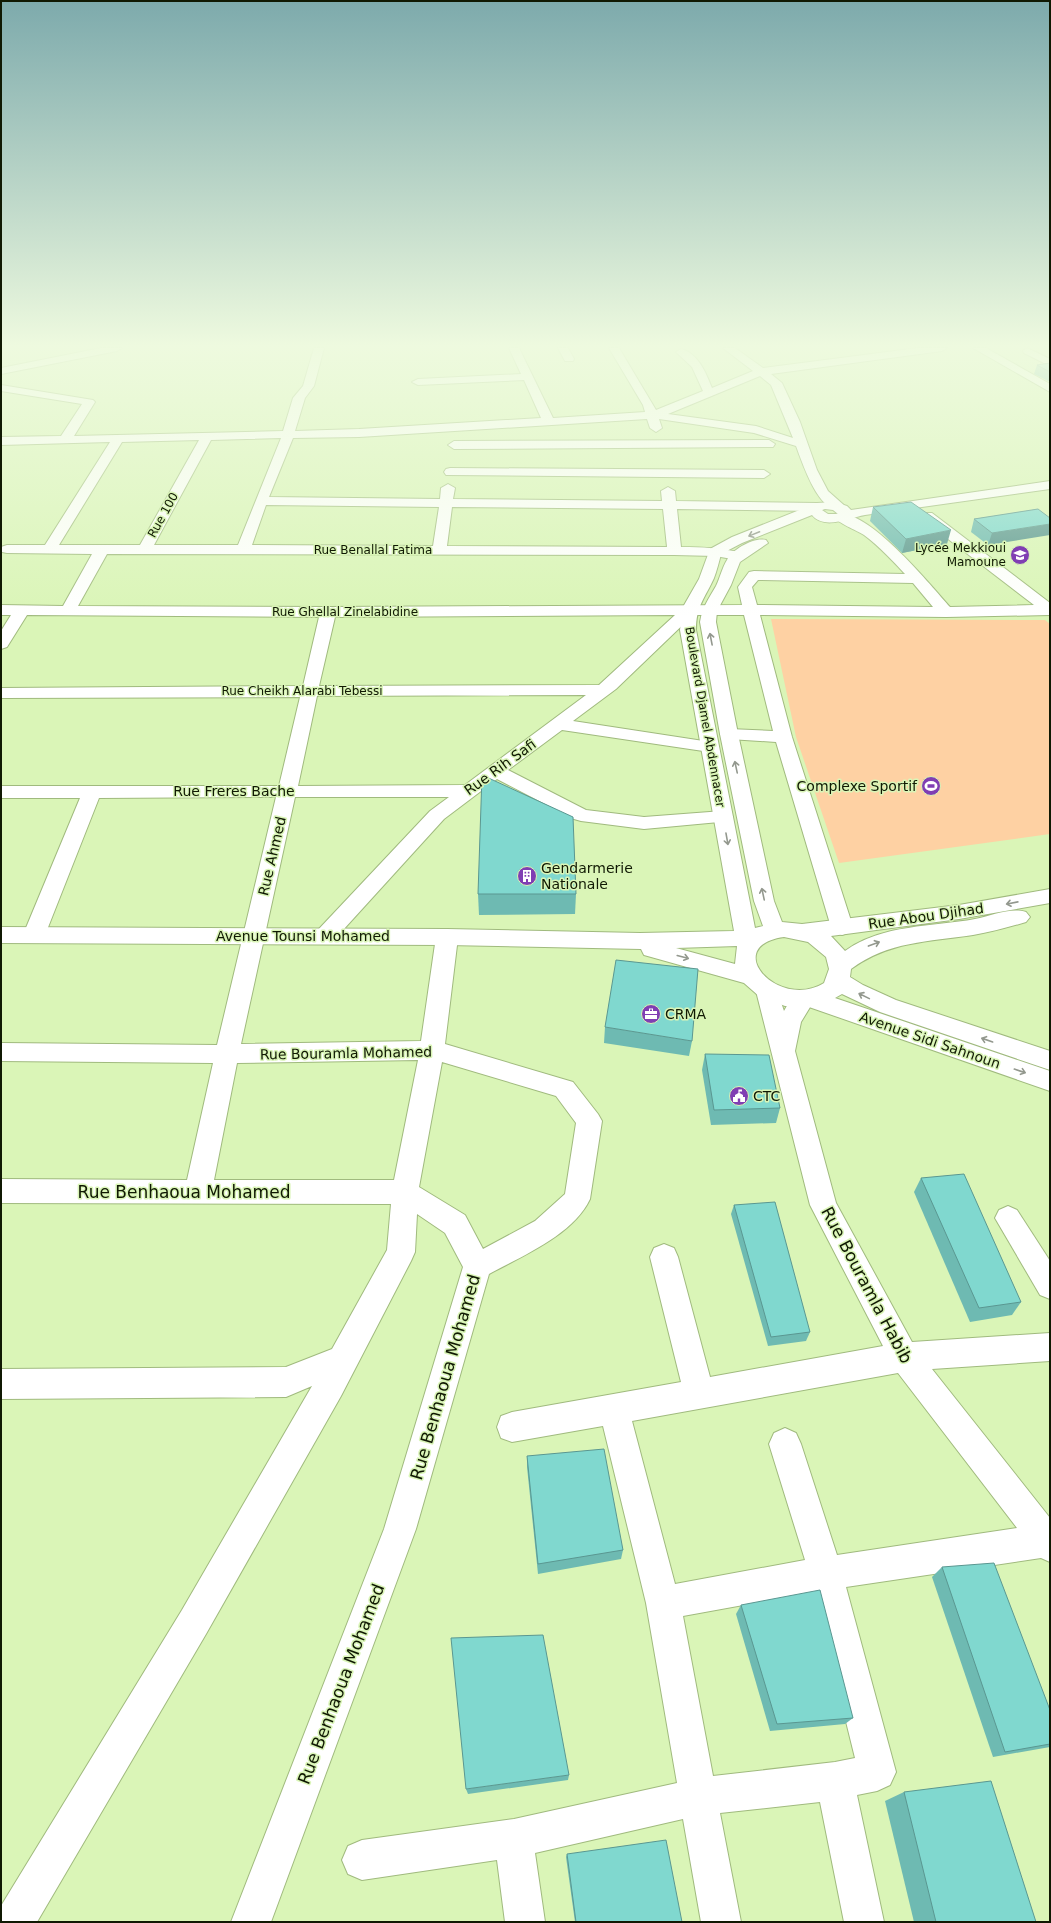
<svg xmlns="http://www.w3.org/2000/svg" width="1051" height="1923" viewBox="0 0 1051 1923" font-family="'DejaVu Sans',sans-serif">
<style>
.green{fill:#fed1a3}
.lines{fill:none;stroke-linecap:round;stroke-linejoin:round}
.minor-casing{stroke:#a0ba7e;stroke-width:2}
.major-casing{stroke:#a0ba7e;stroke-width:2}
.minor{fill:#fff;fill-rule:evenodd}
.major{fill:#fff;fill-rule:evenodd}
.wall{fill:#6ebab2}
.shaded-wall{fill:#5a9791}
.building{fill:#80d8cf;stroke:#5a9791}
.oneway{stroke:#93988e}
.labels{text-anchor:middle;stroke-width:3;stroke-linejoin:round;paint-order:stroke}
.far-street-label{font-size:12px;fill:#101903;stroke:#daf5b7}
.far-poi-label{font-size:12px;fill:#101903;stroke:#daf5b7;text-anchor:end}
.street-label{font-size:14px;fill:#101903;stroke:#daf5b7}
.poi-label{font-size:14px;fill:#101903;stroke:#daf5b7;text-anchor:start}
.near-street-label{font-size:17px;fill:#101903;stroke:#daf5b7}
</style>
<rect width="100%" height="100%" fill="#daf5b7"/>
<polygon class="green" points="771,619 1045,620 1050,624 1050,834 839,863 796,737"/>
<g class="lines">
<g class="minor-casing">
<g id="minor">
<polygon points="101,348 122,348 117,351 1,374 1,368"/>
<path d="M314,348h10l-10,38 -9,12 -10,33 64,-2 182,-11 -17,-38 -106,5 -6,-3 6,-3 103,-5 -12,-26h10l34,70 92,-6 -2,-7 -34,-57h10l37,62 47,-19 -11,-24 -16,-15 5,-3c17,4 25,24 31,39l41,-17 -30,-23h12l28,20 155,-20h29l-5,3 -171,23 11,9 18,39 17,48 11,21 18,16 -2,3c-25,6 -41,-46 -48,-64l-42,-13 -95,-14 3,9 -6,4 -6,-4 -3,-9 -288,18 -66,1 -24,59 171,2 1,-11 7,-4 7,4 -2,11 209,2 -1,-10 7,-4 7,4 1,10 141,2 5,1 2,3 -2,3 -5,1 -140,-2 4,38c21,0 41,1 62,6l2,3 -2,3 -5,1 -23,-4 -41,-1 -567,-1 -29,52 250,1 414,-2 -4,-18 11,-15 5,-1 151,3c-13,-14 -26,-28 -41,-39 -8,-5 -26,-12 -30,-18l2,-3c31,-7 95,72 114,93l84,-2 -112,-86 -2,-3 2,-3h10l118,90v12l-104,2 -186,-2 32,122 61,190 -3,5 -8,3 -8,-3 -3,-5 -55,-185 -47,-3 -6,-1 -3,-4 3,-4 6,-1 44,2 -29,-116h-51l-77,74 -43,32 137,21 6,1 3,4 -3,4 -6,1 -148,-22 -54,40 78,40 58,7 79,-6 7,2 3,4 -3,4 -86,8 -63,-8 -7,-2 -77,-40 -53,40 -111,122 -8,3 -8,-3 -3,-5 3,-5 113,-120 19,-14h-154l-54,247 180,-3 15,-104 3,-5 8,-3 8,3 3,5 -13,107 128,38 25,32 4,7 -12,78c-17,36 -68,57 -101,75l-73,255 -145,393h-40l153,-393 79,-262 -18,-34 -28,-19 -2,38 -4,9 -70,135 -135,238 -169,288h-36v-16l181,-296 130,-224 -26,11 -285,2v-30l285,-2 46,-18 55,-99 4,-46 -390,-1v-24l186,1 26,-117 -212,-2v-18l216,2 59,-248 -177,1 -54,137 -3,5 -8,3 -8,-3 -3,-5 57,-137h-79v-12h278l21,-89 -299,1v-10l302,-2 16,-69 -292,-2 -20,32 -6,2v-18l10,-16h-10v-10l62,1 29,-52 -85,-1 -5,-1 -1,-5 6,-2h38l65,-103 -109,3v-8l60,-1 21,-32 -81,-13v-6l92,15 2,2 -21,34 209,-5 10,-33 10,-12zM760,376l11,9 22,53 -37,-12 -88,-12zM281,438l-43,107h-84l57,-105zM199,440l-59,105h-81l63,-103zM266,505l173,2 -6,39 -181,-1zM452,507l211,2 4,38 -220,-1zM758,580l155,3 20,24 -176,-2 -5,-18zM675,615l-76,70 -280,1 16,-69zM586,695l-121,90 -167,1 19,-90zM418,1060l-24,120h-180l23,-117zM442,1062l114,34 20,27 -11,71 -30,27 -52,28 -18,-34 -46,-28z"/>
<polygon points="558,348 568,348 574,359 573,361 565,361"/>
<polygon points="973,348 986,348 1050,384 1050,392"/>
<polygon points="1027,348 1050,359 1050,366 1024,353 1023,351"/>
<polygon points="769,440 775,444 773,447 454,449 448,445 454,441"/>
<polygon points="450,468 764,470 770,474 764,478 446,475 444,472 446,469"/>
<path d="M767,983l8,2 9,26c7,-13 13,-23 28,-18l3,6 -14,23 -6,29 41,152 76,139 138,-9v28l-118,8 118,149v44l-9,-4 -195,29 50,185 -6,13 -13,6 -20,4 27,127h-40l-24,-120 -100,11 21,109h-40l-18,-103 -148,34 10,69h-40l-8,-62 -135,20 -14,-6 -6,-14 6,-14 14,-6 152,-21 163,-36 -31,-180 -43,-177 -91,16 -11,-4 -4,-11 4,-11 11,-4 169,-30 -31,-125 4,-9 10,-4 10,4 4,9 32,120 173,-31 -73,-141 -54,-214 3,-6zM898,1373l119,155 -180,27 -36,-111 -5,-11 -11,-5 -11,5 -5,11 36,116 -130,24 -43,-163zM814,1592l41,166 -20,4 -122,14 -30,-160z"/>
<polygon points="1008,1206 1017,1210 1050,1261 1050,1299 1040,1295 995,1218 999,1210"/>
</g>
</g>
<g class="major-casing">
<path id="major" d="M1050,481v8l-185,26c-16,3 -41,15 -53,0l-70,28 -21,11c-2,8 -4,16 -7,24 -9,20 -18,28 -18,52l59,298 8,-2 -9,-25 -34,-167 -20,-112c2,-14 9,-24 16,-36 4,-8 6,-18 11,-26 6,-11 27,-23 39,-20l2,3 -28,19 -9,23 -14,26 -1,11 22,112 36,167 8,21 20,2 157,-19 91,-16v14l-91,16 -128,17 14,15c37,-27 88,-24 130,-32 16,-3 36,-12 51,-7l4,5 -4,5c-17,5 -35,10 -53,13 -45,7 -84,6 -122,34l-1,8 13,8 33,15 154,51v19l-170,-58 -38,-18 -7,4 215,73v20l-241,-84 -24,-1 -8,-3 -17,-6 -16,-14 -100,-28 -3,-6 -194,-4 -446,-2v-16l446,2 193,4 94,-2 -54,-301 3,-23 16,-28 11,-30 22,-12 85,-34 17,-1 13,4 4,4zM825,509l8,1 5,4h-10l-6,-4zM784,937l24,5 18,15 3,12 -5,14c-46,28 -104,-37 -40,-46zM737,946l-2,18 -59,-16z"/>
</g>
<use href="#minor" class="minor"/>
<use href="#major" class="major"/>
</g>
<g class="wall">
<polygon points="1050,363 1050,382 1034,374 1037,365"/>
<polygon points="873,507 947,544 902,553 870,521"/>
<polygon points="1038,509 988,545 971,532 974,519"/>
<polygon points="478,894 576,894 575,914 479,915"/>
<polygon points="605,1027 692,1041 689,1056 604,1043"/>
<polygon points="705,1054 780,1108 776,1123 711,1125 702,1070"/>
<polygon points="921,1178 1021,1302 1012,1315 970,1322 914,1192"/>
<polygon points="734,1205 810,1332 806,1341 768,1346 731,1214"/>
<polygon points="527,1456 623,1550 621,1559 538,1574 527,1467"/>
<polygon points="942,1567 1050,1710 1050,1747 993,1757 932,1577"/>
<polygon points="741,1605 853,1718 845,1724 770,1731 736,1614"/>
<polygon points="569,1775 568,1780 468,1794 466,1789"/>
<polygon points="904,1792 1036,1922 914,1922 885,1801"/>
<polygon points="567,1854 682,1922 575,1922 566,1857"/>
</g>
<g class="shaded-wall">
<polygon points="1050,524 1050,535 988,545 992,533"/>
<polygon points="951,530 947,544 902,553 906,539"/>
</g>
<g class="building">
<polygon points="1050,363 1050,372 1037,365"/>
<polygon points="911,502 951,530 906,539 873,507"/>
<polygon points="1038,509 1050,518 1050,524 992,533 974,519"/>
<polygon points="482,775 573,817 576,894 478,894"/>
<polygon points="616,960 698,969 692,1041 605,1027"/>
<polygon points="705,1054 769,1055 780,1108 714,1110"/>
<polygon points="964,1174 1021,1302 979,1308 921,1178"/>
<polygon points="775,1202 810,1332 771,1337 734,1205"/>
<polygon points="604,1449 623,1550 538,1564 527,1456"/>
<polygon points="994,1563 1050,1710 1050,1744 1005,1752 942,1567"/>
<polygon points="820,1590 853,1718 777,1724 741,1605"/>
<polygon points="543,1635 569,1775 466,1789 451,1638"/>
<polygon points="991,1781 1036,1922 936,1922 904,1792"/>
<polygon points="666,1840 682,1922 576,1922 567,1854"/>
</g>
<defs><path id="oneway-shaft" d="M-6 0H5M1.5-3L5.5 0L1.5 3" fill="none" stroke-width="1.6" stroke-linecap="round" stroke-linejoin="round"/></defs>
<g class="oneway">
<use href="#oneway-shaft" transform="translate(754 534) rotate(158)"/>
<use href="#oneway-shaft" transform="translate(711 639) rotate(-101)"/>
<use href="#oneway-shaft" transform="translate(736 767) rotate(-102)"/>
<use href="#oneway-shaft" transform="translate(727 839) rotate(80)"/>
<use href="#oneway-shaft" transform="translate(763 894) rotate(-102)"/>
<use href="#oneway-shaft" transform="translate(1012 903) rotate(169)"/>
<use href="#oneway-shaft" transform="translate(874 944) rotate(-20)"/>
<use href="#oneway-shaft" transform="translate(683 957) rotate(15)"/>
<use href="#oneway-shaft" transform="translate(864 996) rotate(-154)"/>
<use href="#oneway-shaft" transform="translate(987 1040) rotate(-161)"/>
<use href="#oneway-shaft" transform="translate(1020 1071) rotate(19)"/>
</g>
<linearGradient id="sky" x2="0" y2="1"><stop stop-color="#7daaac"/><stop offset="0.56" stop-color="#eefadf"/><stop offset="1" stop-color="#eefadf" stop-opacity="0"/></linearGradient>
<rect width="1051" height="617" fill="url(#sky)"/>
<defs>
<g id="school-disc" transform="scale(1)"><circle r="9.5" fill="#803eb3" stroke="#daf5b7"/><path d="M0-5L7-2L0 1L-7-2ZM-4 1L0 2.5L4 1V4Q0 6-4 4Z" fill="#fff"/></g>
<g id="stadium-disc" transform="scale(1)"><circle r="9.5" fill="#803eb3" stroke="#daf5b7"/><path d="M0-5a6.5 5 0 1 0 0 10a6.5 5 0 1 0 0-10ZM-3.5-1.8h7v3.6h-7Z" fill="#fff"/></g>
<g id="building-disc" transform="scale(1)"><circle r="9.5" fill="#803eb3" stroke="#daf5b7"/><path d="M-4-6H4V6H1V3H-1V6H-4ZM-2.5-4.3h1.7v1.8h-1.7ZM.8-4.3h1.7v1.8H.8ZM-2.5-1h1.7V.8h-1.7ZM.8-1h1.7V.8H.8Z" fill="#fff"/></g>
<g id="office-disc" transform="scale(1)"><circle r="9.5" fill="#803eb3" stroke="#daf5b7"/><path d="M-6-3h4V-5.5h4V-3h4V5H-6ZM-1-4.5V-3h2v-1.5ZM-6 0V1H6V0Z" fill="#fff"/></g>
<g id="civic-disc" transform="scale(1)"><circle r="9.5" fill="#803eb3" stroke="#daf5b7"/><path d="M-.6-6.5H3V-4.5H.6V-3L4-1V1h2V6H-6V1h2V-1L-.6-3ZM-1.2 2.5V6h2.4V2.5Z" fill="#fff"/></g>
</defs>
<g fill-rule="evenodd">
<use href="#school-disc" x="1020" y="555"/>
<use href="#stadium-disc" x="931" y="786"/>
<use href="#building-disc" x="527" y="876"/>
<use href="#office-disc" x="651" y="1014"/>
<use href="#civic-disc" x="739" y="1096"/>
</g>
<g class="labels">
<g class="far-street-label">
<text transform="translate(163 515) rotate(-61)" y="4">Rue 100</text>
<text x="373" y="554">Rue Benallal Fatima</text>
<text x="345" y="616">Rue Ghellal Zinelabidine</text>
<text x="302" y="695">Rue Cheikh Alarabi Tebessi</text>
<text transform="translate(705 717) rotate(80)" y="4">Boulevard Djamel Abdennacer</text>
</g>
<g class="far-poi-label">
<text x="1006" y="552">Lycée Mekkioui<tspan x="1006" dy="14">Mamoune</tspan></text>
</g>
<g class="street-label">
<text transform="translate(500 767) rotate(-36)" y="5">Rue Rih Safi</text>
<text x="234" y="796">Rue Freres Bache</text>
<text transform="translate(272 856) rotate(-77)" y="5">Rue Ahmed</text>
<text transform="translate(926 916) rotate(-8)" y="5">Rue Abou Djihad</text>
<text x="303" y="941">Avenue Tounsi Mohamed</text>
<text transform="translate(930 1040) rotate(19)" y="5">Avenue Sidi Sahnoun</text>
<text transform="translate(346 1053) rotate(-1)" y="5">Rue Bouramla Mohamed</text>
</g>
<g class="poi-label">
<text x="917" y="791" text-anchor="end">Complexe Sportif</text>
<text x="541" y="873">Gendarmerie<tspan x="541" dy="16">Nationale</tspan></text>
<text x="665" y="1019">CRMA</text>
<text x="753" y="1101">CTC</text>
</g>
<g class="near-street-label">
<text x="184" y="1198">Rue Benhaoua Mohamed</text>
<text transform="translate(867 1285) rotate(62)" y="6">Rue Bouramla Habib</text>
<text transform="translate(445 1377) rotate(-74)" y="6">Rue Benhaoua Mohamed</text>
<text transform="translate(341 1684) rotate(-69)" y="6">Rue Benhaoua Mohamed</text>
</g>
</g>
<rect width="1051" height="1923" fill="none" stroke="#101903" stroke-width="4"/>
</svg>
